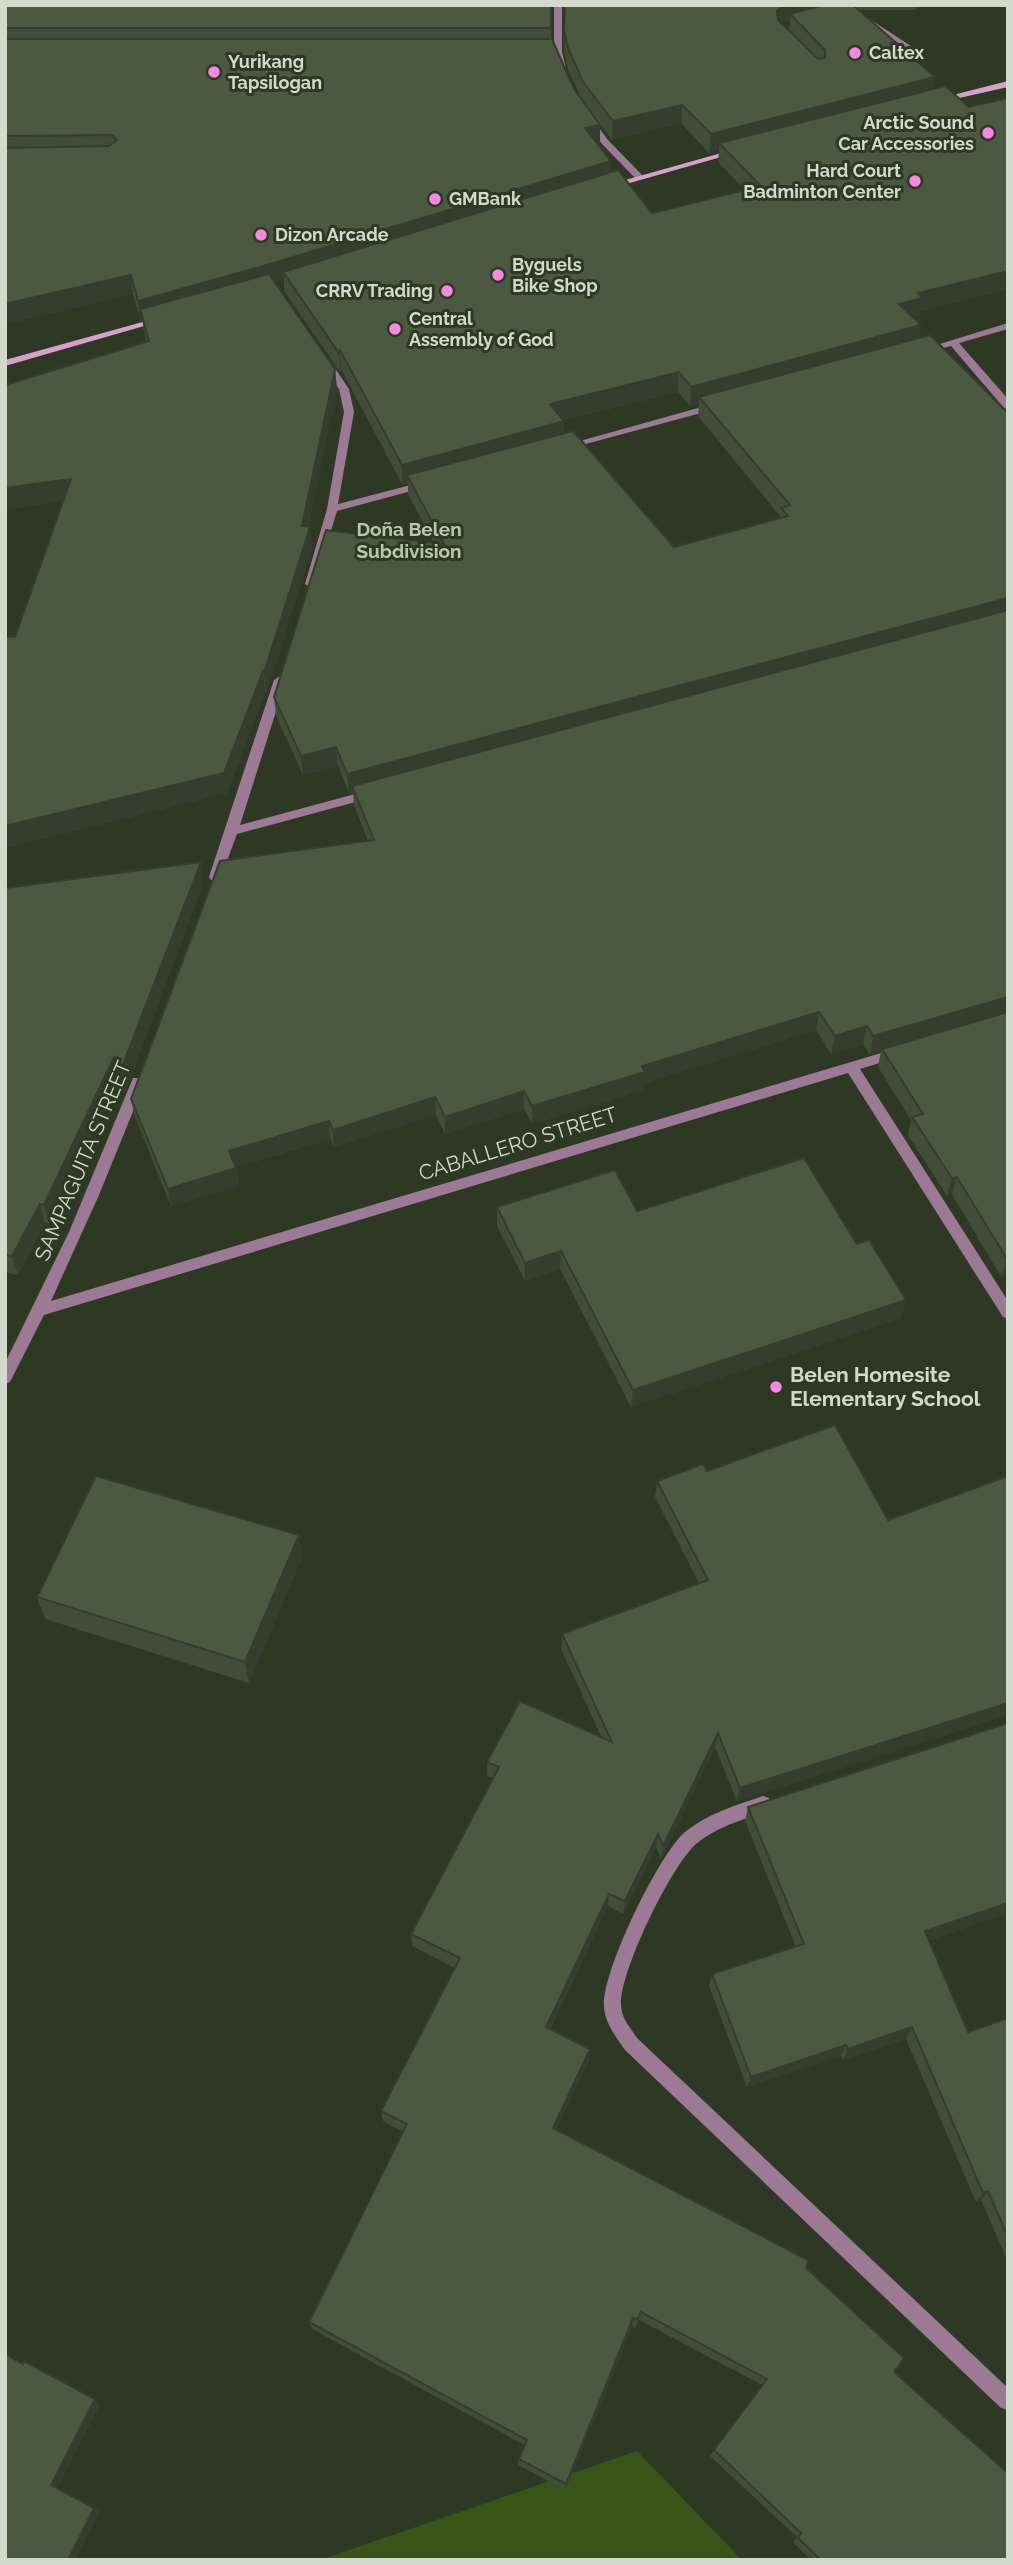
<svg xmlns="http://www.w3.org/2000/svg" width="1013" height="2565" viewBox="0 0 1013 2565" font-family="Raleway,sans-serif">
<style>
.green{fill:#395416}
.lines{fill:none;stroke-linecap:round;stroke-linejoin:round}
.lane{fill:#9c7994;fill-rule:evenodd}
.street{fill:#9c7994;fill-rule:evenodd}
.secondary{fill:#d79fca;fill-rule:evenodd}
.wall{fill:#414d38;fill-rule:evenodd}
.shaded-wall{fill:#353e2e}
.building{fill:#4c5941;stroke:#353e2e;stroke-width:2}
.poi-dot{fill:#fb87e5;stroke:#2e3923;stroke-width:2.5}
.labels{text-anchor:middle;stroke-width:6;stroke-linejoin:round;paint-order:stroke}
.far-poi-label{font-size:18px;font-weight:bold;fill:#d2dacc;stroke:#2e3923;text-anchor:start}
.far-neighbourhood-label{font-size:19px;font-weight:bold;fill:#b9c8ac;stroke:#2e3923}
.street-label{font-size:21px;fill:#d2dacc;stroke:#2e3923}
.poi-label{font-size:21px;font-weight:bold;fill:#d2dacc;stroke:#2e3923;text-anchor:start}
</style>
<rect width="100%" height="100%" fill="#2e3923"/>
<polygon class="green" points="637,2451 742,2560 320,2560"/>
<g class="lines">
<polygon class="lane" points="856,14 862,14 914,48 907,50 856,18"/>
<g class="street">
<polygon points="554,5 562,5 562,52 566,69 562,72 558,69 554,52"/>
<polygon points="586,118 592,118 608,140 642,175 642,179 636,179 602,144 585,120"/>
<polygon points="1008,323 1008,329 959,343 1008,399 1008,409 1004,408 951,346 925,353 920,350"/>
<polygon points="326,360 330,361 349,389 354,412 338,504 426,481 431,484 430,486 337,511 315,584 310,587 305,584 327,509 344,412 339,389 321,363"/>
<polygon points="716,403 721,406 720,408 567,449 562,446"/>
<polygon points="280,676 286,680 240,825 370,790 376,794 374,797 237,834 221,877 219,880 211,880 209,877 274,680"/>
<polygon points="898,1048 904,1053 903,1056 860,1069 1008,1301 1008,1319 1003,1317 848,1073 44,1315 10,1382 5,1384 5,1363 69,1232 133,1078 143,1078 145,1082 99,1195 51,1301"/>
<path d="M763,1796l6,2 2,6 -2,6c-26,10 -52,16 -73,34 -25,22 -76,127 -75,160 0,14 9,23 16,34l371,350v22l-7,-2 -376,-358c-9,-13 -20,-27 -21,-43 -3,-34 55,-153 81,-175 22,-18 51,-27 78,-36z"/>
</g>
<g class="secondary">
<polygon points="1008,81 1008,87 937,103 933,100"/>
<polygon points="732,150 739,152 612,188 604,186"/>
<polygon points="157,318 165,320 5,366 5,360"/>
</g>
</g>
<g class="wall">
<path d="M5,5h546v34l23,50 8,11 -15,-33 -3,-18 1,-44h352l-1,5h-58l75,79 36,18 39,-9v191l-88,22 -1,6 -5,1 5,20 89,75v862l-7,2 -49,-83 -5,2 -39,-61 3,-15 -33,-53 3,-16 -11,4 -7,-11 -32,10 -15,-24 -172,53v7l-112,34 -8,-15 -79,25 -9,-19 -102,32 -4,-8 -94,28 3,19 -68,20 -36,-89 -4,-18 237,-258 -14,-36 -1,-13 -4,1 -11,-27 -35,9 -27,-59 -2,-19 160,-154 -26,-49v-11l-6,1 -61,-115 -1,3 -56,-81v-11l-9,2 60,87 2,21 -29,137 4,21 -46,146 -1,-2 -38,101 -222,55v-211h10l131,-295 -4,-23 -2,1 -7,-26 -128,30zM790,20l-1,11 -8,-7 2,-3zM598,121l14,19 69,-17 28,30 10,-3 -1,12 27,28 -93,23 -41,-41 -13,-28 2,-1zM678,392l12,14 9,-2 -1,12 82,100v2l-106,29 -110,-114 -1,-13z"/>
<polygon points="204,882 125,1092 119,1077 49,1224 45,1223 18,1275 5,1272 5,888"/>
<polygon points="497,1207 637,1211 857,1244 906,1300 901,1318 631,1407 560,1269 525,1281 497,1226"/>
<polygon points="707,1471 888,1520 1008,1476 1008,1715 737,1801 715,1747 661,1859 656,1847 623,1914 608,1906 550,2029 589,2060 556,2129 806,2268 894,2372 1008,2560 811,2560 793,2542 797,2537 710,2456 762,2385 639,2320 635,2328 632,2326 565,2490 518,2465 519,2459 524,2445 312,2329 309,2322 403,2132 383,2121 381,2111 455,1968 412,1946 411,1934 493,1778 487,1776 487,1762 602,1738 561,1649 562,1634 699,1583 655,1497 657,1481"/>
<polygon points="302,1557 249,1683 45,1619 37,1597"/>
<polygon points="1008,1723 1008,1913 929,1940 968,2032 1008,2018 1008,2262 981,2200 976,2202 906,2039 843,2060 841,2056 747,2087 709,1986 712,1974 796,1947 745,1821 748,1807"/>
</g>
<g class="shaded-wall">
<polygon points="783,5 844,5 790,14 790,20 783,21 775,30 777,11"/>
<polygon points="935,77 932,96 719,143 719,150 709,153 711,134"/>
<polygon points="682,105 681,123 612,140 613,121"/>
<polygon points="600,125 600,143 585,147 585,128"/>
<polygon points="611,161 611,180 283,272 284,280 143,319 140,309 142,319 140,320 138,301"/>
<polygon points="1008,271 1008,289 920,311 919,317 896,323 899,304 918,293"/>
<polygon points="131,275 133,294 5,324 5,304"/>
<polygon points="921,325 918,345 699,397 699,404 690,406 691,387"/>
<polygon points="340,350 341,369 340,372 339,353"/>
<polygon points="335,369 337,390 304,546 310,527 312,548 266,694 264,673 302,526"/>
<polygon points="679,372 678,392 549,423 550,404"/>
<polygon points="564,421 564,440 407,475 408,483 402,484 402,465"/>
<polygon points="71,479 75,500 5,510 5,488"/>
<polygon points="1008,598 1008,615 352,786 353,792 349,793 347,774"/>
<polygon points="263,671 265,692 227,793 5,848 5,826"/>
<polygon points="336,747 338,766 303,775 301,756"/>
<polygon points="201,862 204,882 125,1092 120,1072"/>
<polygon points="1008,997 1008,1012 882,1049 881,1051 870,1055 873,1036"/>
<polygon points="819,1012 816,1030 644,1083 644,1090 532,1124 532,1106 642,1066"/>
<polygon points="867,1026 863,1044 831,1054 835,1036"/>
<polygon points="114,1057 119,1077 49,1224 44,1205"/>
<polygon points="524,1091 524,1109 445,1134 445,1117"/>
<polygon points="435,1097 436,1115 334,1147 333,1130"/>
<polygon points="329,1121 330,1139 232,1168 229,1151"/>
<polygon points="236,1168 239,1186 171,1206 168,1189"/>
<polygon points="957,1177 952,1194 947,1196 952,1178"/>
<polygon points="40,1204 45,1223 18,1275 12,1256"/>
<polygon points="561,1251 560,1269 525,1281 525,1263"/>
<polygon points="1007,1259 1008,1259 1008,1275 1001,1277"/>
<polygon points="906,1300 901,1318 631,1407 633,1390"/>
<polygon points="299,1535 302,1557 249,1683 245,1662"/>
<polygon points="1008,1703 1008,1715 737,1801 740,1788"/>
<polygon points="718,1733 715,1747 661,1859 663,1846"/>
<polygon points="658,1834 656,1847 623,1914 625,1901"/>
<polygon points="609,1894 608,1906 545,2038 546,2027"/>
<polygon points="1008,1903 1008,1913 919,1943 925,1931"/>
<polygon points="912,2027 906,2039 843,2060 848,2049"/>
<polygon points="846,2045 841,2056 747,2087 751,2077"/>
<polygon points="590,2049 589,2060 552,2138 553,2128"/>
<polygon points="988,2191 981,2200 976,2202 983,2193"/>
<polygon points="633,2318 632,2326 565,2490 566,2484"/>
<polygon points="95,2399 100,2405 57,2489 51,2485"/>
<polygon points="94,2508 100,2512 75,2560 68,2560"/>
</g>
<g class="building">
<rect x="5" y="5" width="546" height="23"/>
<polygon points="565,5 783,5 777,11 778,20 818,59 825,58 825,50 790,14 823,5 853,5 935,77 711,134 682,105 613,121 583,82 568,48 564,30"/>
<polygon points="5,39 552,39 574,89 600,125 585,128 611,161 270,264 138,301 131,275 5,304 5,148 109,146 117,140 112,135 5,136"/>
<polygon points="945,86 969,107 1008,98 1008,271 918,293 922,298 899,304 921,325 691,387 679,372 550,404 564,421 402,465 340,350 339,353 283,272 618,170 652,213 761,186 719,143"/>
<polygon points="269,274 335,369 302,526 310,527 264,673 263,671 224,773 5,826 5,637 15,637 71,479 5,488 5,385 149,341 140,309"/>
<polygon points="930,335 1008,413 1008,598 347,774 336,747 301,756 274,697 326,530 444,544 407,475 573,431 674,547 788,516 781,508 790,505 699,397"/>
<polygon points="1008,610 1008,997 873,1036 867,1026 835,1036 819,1012 642,1066 645,1072 532,1106 524,1091 445,1117 435,1097 333,1130 329,1121 229,1151 236,1168 168,1189 131,1099 220,861 374,840 352,786"/>
<polygon points="201,862 120,1072 114,1057 44,1205 40,1204 12,1256 5,1255 5,888"/>
<polygon points="1008,1012 1008,1259 1007,1259 957,1177 952,1178 912,1117 923,1114 882,1049"/>
<polygon points="804,1158 857,1244 869,1240 906,1300 633,1390 561,1251 525,1263 497,1207 615,1170 637,1211"/>
<polygon points="835,1425 888,1520 1008,1476 1008,1703 740,1788 718,1733 663,1846 658,1834 625,1901 609,1894 546,2027 590,2049 553,2128 808,2260 806,2268 904,2358 894,2372 1008,2473 1008,2560 821,2560 798,2538 801,2533 714,2450 767,2379 641,2312 637,2320 633,2318 566,2484 519,2459 527,2440 309,2322 407,2124 381,2111 460,1958 411,1934 499,1767 487,1762 520,1701 612,1742 562,1634 708,1580 657,1481 703,1464 707,1471"/>
<polygon points="96,1476 299,1535 245,1662 37,1597"/>
<polygon points="1008,1723 1008,1903 925,1931 968,2032 1008,2018 1008,2237 988,2191 983,2193 912,2027 848,2049 846,2045 751,2077 712,1974 804,1944 748,1807"/>
<polygon points="5,2354 23,2364 24,2361 95,2399 51,2485 94,2508 68,2560 5,2560"/>
</g>
<g class="poi-dot">
<circle cx="855" cy="53" r="7"/>
<circle cx="214" cy="72" r="7"/>
<circle cx="988" cy="133" r="7"/>
<circle cx="915" cy="181" r="7"/>
<circle cx="435" cy="199" r="7"/>
<circle cx="261" cy="235" r="7"/>
<circle cx="498" cy="275" r="7"/>
<circle cx="447" cy="291" r="7"/>
<circle cx="395" cy="329" r="7"/>
<circle cx="776" cy="1387" r="7"/>
</g>
<g class="labels">
<g class="far-poi-label">
<text x="869" y="59">Caltex</text>
<text x="228" y="68">Yurikang<tspan x="228" dy="21">Tapsilogan</tspan></text>
<text x="974" y="129" text-anchor="end">Arctic Sound<tspan x="974" dy="21">Car Accessories</tspan></text>
<text x="901" y="177" text-anchor="end">Hard Court<tspan x="901" dy="21">Badminton Center</tspan></text>
<text x="449" y="205">GMBank</text>
<text x="275" y="241">Dizon Arcade</text>
<text x="512" y="271">Byguels<tspan x="512" dy="21">Bike Shop</tspan></text>
<text x="433" y="297" text-anchor="end">CRRV Trading</text>
<text x="409" y="325">Central<tspan x="409" dy="21">Assembly of God</tspan></text>
</g>
<g class="far-neighbourhood-label">
<text x="409" y="536">Doña Belen<tspan x="409" dy="22">Subdivision</tspan></text>
</g>
<g class="street-label">
<text transform="translate(518 1144) rotate(-17)" y="7">CABALLERO STREET</text>
<text transform="translate(83 1161) rotate(-67)" y="7">SAMPAGUITA STREET</text>
</g>
<g class="poi-label">
<text x="790" y="1382">Belen Homesite<tspan x="790" dy="24">Elementary School</tspan></text>
</g>
</g>
<rect width="1013" height="2565" fill="none" stroke="#d2dacc" stroke-width="14"/>
</svg>
